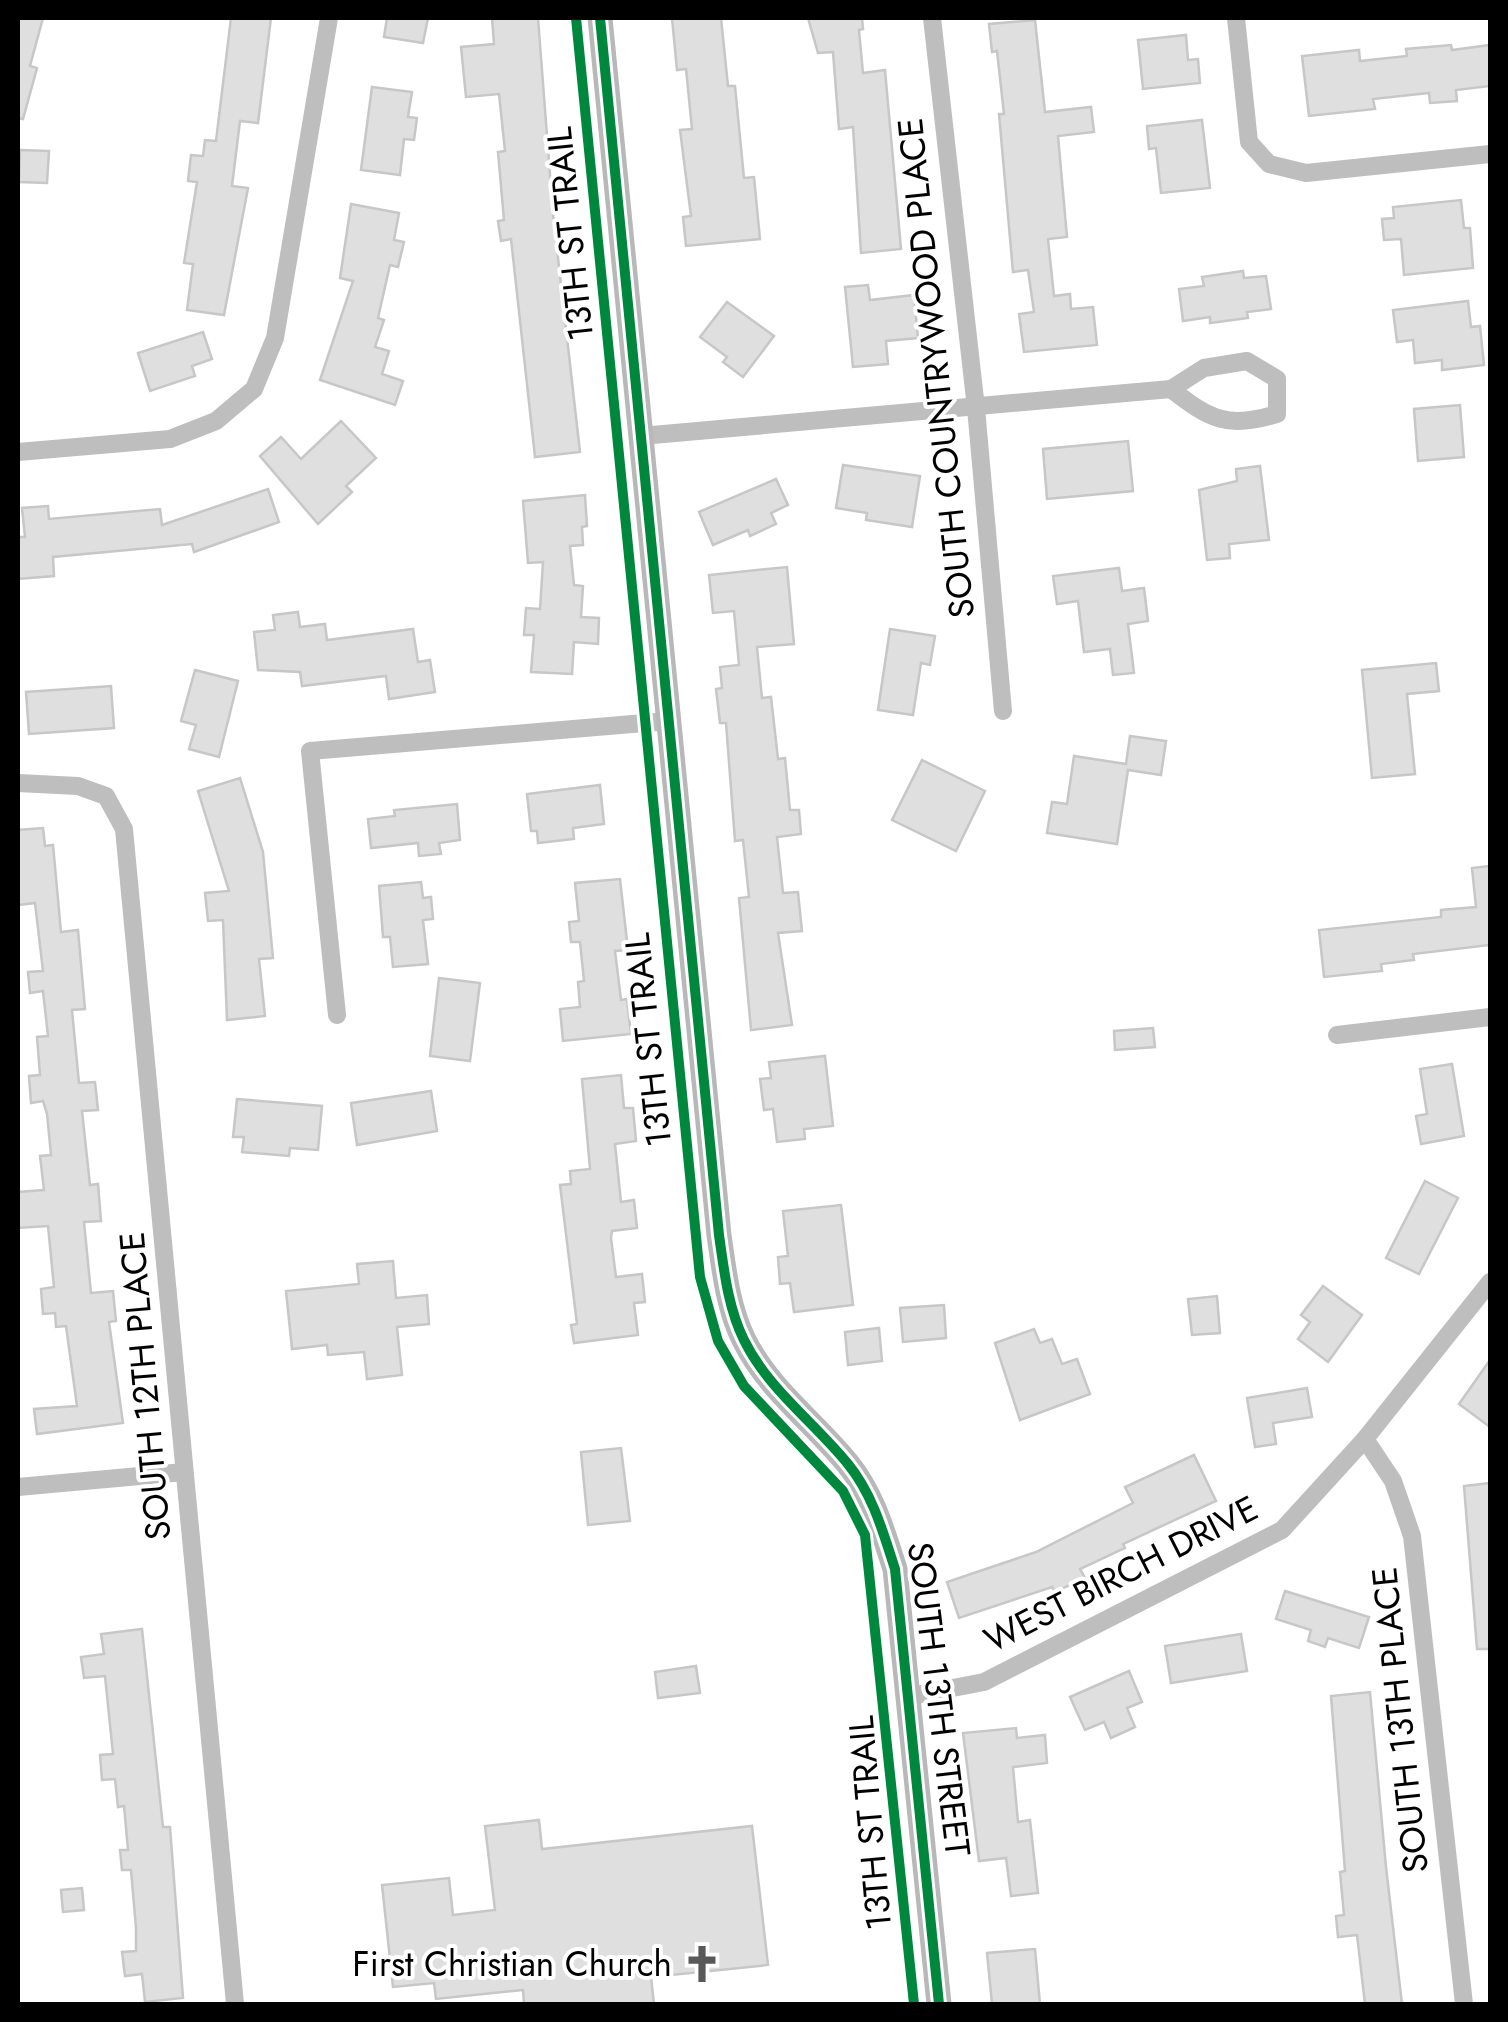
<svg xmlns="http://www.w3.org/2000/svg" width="1508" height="2022" viewBox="0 0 1508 2022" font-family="Jost,sans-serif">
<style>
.building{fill:#dfdfdf;stroke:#c7c7c7;stroke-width:2.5}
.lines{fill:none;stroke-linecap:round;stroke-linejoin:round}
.street{stroke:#bebebe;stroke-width:18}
.secondary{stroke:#b8b8b8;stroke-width:25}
.cycleway-casing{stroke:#fff;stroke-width:16}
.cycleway{stroke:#00873e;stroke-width:10}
.labels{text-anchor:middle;stroke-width:8;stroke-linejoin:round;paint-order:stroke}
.street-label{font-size:35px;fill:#000;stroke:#fff}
.poi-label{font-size:35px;fill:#000;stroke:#fff;text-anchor:end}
</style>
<rect width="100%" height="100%" fill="#fff"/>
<g class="building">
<polygon points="18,18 43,18 30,66 37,68 23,119 18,118"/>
<polygon points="231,18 271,18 258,123 240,121 232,186 248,188 224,315 187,310 193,264 184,263 197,182 188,181 191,155 203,156 205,140 216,141"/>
<polygon points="387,18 428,18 423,43 384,37"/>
<polygon points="492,18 538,18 553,214 580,452 535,457 511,239 501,241 498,221 504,220 498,152 505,151 499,94 466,97 461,47 494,44"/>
<polygon points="672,18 721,18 728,86 735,86 744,178 754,177 760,239 686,246 683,217 691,216 680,130 692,129 686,69 677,70"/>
<polygon points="808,18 862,18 863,29 859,30 863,73 885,70 901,249 861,253 853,127 839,129 833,52 818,53"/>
<polygon points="1035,20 1045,112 1091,107 1094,132 1058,136 1067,237 1048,239 1054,296 1070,294 1071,309 1093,307 1097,345 1024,352 1019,314 1034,312 1028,270 1013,272 999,114 1004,114 997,51 992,52 989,24"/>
<polygon points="1186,35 1188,60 1198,59 1200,83 1143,89 1138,40"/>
<polygon points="1451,45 1452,50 1490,45 1490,86 1456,90 1457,101 1430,103 1429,93 1373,99 1375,109 1309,116 1302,56 1359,50 1360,61 1407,56 1406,49"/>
<polygon points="372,87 412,92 408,117 417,118 414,140 404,139 400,175 361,170"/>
<polygon points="1202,120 1210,188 1161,193 1156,148 1149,149 1147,126"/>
<polygon points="20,150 49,151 47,183 19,182"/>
<polygon points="1461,200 1464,228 1470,228 1473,268 1404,275 1401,239 1384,240 1382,219 1394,218 1393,207"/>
<polygon points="351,204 399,213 394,240 404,242 398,267 390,265 378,318 384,320 375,347 389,351 382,374 403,381 395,405 320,380 353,281 340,278"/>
<polygon points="1243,271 1244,278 1266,276 1271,309 1247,312 1248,318 1210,323 1210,317 1183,321 1179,289 1204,286 1202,277"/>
<polygon points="868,285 870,300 914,295 918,338 886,341 888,364 853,367 845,287"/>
<polygon points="1468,301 1471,327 1480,326 1484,365 1442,370 1442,360 1415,363 1413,340 1397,342 1393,310"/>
<polygon points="727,302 774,336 743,377 723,362 727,357 700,337"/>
<polygon points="203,332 212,359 192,366 195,376 150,391 138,353"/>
<polygon points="1460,405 1464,457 1418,461 1414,409"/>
<polygon points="341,421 376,458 346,486 352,492 318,524 260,456 281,437 301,459"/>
<polygon points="1128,441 1133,491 1047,499 1043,449"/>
<polygon points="843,465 920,476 912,527 866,520 867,513 836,508"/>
<polygon points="1260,466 1269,540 1229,544 1230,558 1207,560 1199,490 1237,481 1236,469"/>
<polygon points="776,479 788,505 771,513 776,524 750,536 748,530 713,545 699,512"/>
<polygon points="268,489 279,522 194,552 192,544 53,557 54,576 18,579 18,537 25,537 22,508 48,506 49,519 160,509 162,525"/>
<polygon points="585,495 587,526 582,527 583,545 570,546 574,585 583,586 581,617 599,618 598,644 574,642 572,674 531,672 534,635 524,635 526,608 540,609 543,562 528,563 523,501"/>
<polygon points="787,567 794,644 757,647 762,698 771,697 778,759 785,758 790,810 799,810 801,834 777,837 783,893 798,892 802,931 778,933 792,1025 751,1030 739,898 749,897 743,840 735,841 726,723 720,723 716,689 722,688 720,667 739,665 734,611 713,613 709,575"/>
<polygon points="1119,568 1122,591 1144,588 1148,621 1128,624 1134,673 1113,675 1110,649 1084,652 1078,601 1057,604 1053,576"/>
<polygon points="298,612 300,627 325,624 327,640 413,629 418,662 430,660 435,692 389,699 386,676 302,686 300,672 258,670 254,632 275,630 273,615"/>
<polygon points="890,629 935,636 930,665 921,663 913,715 878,710"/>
<polygon points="1436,663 1439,691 1407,694 1415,774 1372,778 1362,670"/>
<polygon points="195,670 238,681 219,757 189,749 196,725 181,721"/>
<polygon points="111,686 114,728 29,734 26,692"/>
<polygon points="1130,736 1166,741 1161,775 1128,770 1117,844 1047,833 1052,802 1067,804 1074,756 1126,764"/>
<polygon points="922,760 985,791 956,851 892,820"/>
<polygon points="240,778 263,852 273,958 259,959 265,1016 227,1020 223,920 208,921 205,893 229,891 198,791"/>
<polygon points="600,785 604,824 573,828 574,839 538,843 537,831 531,831 527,794"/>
<polygon points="457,804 460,840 439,843 441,854 419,856 418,843 371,848 368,819 395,816 394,810"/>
<polygon points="43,828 45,846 53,845 61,932 78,930 85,1009 72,1010 79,1083 95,1082 98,1110 82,1111 90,1185 98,1184 101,1221 84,1222 91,1293 113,1291 116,1321 109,1322 123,1423 37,1434 34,1409 77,1406 66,1326 56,1327 55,1313 43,1314 41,1289 54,1287 48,1226 18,1228 18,1192 44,1190 40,1156 51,1155 47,1114 43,1101 31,1103 29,1076 40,1075 37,1037 48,1036 43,991 30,993 28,972 43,971 35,903 18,905 18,830"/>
<polygon points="1490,866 1490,945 1413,954 1414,960 1381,964 1382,971 1324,977 1319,930 1441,917 1441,910 1476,907 1472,868"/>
<polygon points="620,879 628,950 615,951 621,1000 627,999 631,1034 563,1041 560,1009 580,1007 578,982 584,981 580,942 571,942 569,922 579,921 575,883"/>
<polygon points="421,882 423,898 431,897 433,919 423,920 428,964 393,967 390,937 383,937 379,886"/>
<polygon points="439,978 480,983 470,1061 430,1056"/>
<polygon points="1153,1028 1155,1047 1115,1050 1114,1031"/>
<polygon points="825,1056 833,1126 804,1129 805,1139 777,1142 773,1109 764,1110 760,1079 771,1078 769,1062"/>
<polygon points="1452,1064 1464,1136 1421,1144 1416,1116 1427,1114 1420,1069"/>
<polygon points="621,1075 624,1108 633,1108 636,1141 615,1144 621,1202 634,1200 637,1228 612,1231 611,1238 616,1277 642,1274 645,1302 634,1303 638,1335 574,1343 571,1325 577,1324 560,1185 571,1184 570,1171 590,1169 582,1079"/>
<polygon points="431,1091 437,1131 357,1145 351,1103"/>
<polygon points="237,1099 322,1106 318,1150 290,1148 289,1156 242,1152 244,1137 233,1137"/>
<polygon points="1425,1181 1458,1198 1419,1274 1386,1258"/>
<polygon points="841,1205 853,1305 794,1312 790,1283 780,1284 778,1257 788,1256 783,1211"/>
<polygon points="393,1261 396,1298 427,1295 429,1324 397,1327 402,1375 367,1379 364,1352 328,1355 327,1345 292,1349 286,1291 359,1284 357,1264"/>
<polygon points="1323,1286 1362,1315 1328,1362 1298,1339 1310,1322 1301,1315"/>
<polygon points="1217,1296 1220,1333 1192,1335 1188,1299"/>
<polygon points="944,1305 946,1338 903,1342 900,1308"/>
<polygon points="879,1328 882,1361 848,1365 845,1332"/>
<polygon points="1034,1329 1040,1343 1052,1339 1062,1364 1077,1359 1090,1394 1020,1420 995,1343"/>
<polygon points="1490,1360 1490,1427 1459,1404"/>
<polygon points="1307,1388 1312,1417 1273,1423 1276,1444 1255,1447 1247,1398"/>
<polygon points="621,1448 630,1521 588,1525 581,1452"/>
<polygon points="1194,1455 1216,1501 1123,1544 1125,1548 1080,1569 1085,1578 1055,1592 1052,1587 959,1618 947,1582 1036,1552 1133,1503 1125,1487"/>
<polygon points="1490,1483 1490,1649 1477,1649 1464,1486"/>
<polygon points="1285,1591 1369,1617 1359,1648 1328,1638 1325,1647 1308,1641 1311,1630 1276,1619"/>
<polygon points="142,1629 163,1827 170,1827 183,1998 145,2002 142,1974 125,1976 122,1952 136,1951 136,1928 131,1870 122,1870 120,1850 128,1850 124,1806 118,1807 115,1779 102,1780 100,1755 113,1754 105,1676 84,1678 81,1657 104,1654 101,1634"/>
<polygon points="1241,1634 1247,1671 1171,1683 1165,1646"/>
<polygon points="696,1666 700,1693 658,1698 655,1672"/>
<polygon points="1129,1671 1142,1702 1127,1708 1135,1727 1111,1738 1104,1722 1085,1730 1070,1697"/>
<polygon points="1370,1692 1386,1867 1402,2004 1365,2004 1357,1935 1338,1937 1336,1916 1344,1915 1340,1872 1345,1871 1331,1696"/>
<polygon points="1016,1728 1017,1738 1045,1735 1047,1763 1013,1767 1018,1822 1030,1820 1038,1893 1011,1896 1006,1858 979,1861 963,1733"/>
<polygon points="539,1820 542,1849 752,1826 768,1965 651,1977 654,2004 524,2004 523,1990 436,1999 434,1983 393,1987 382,1885 449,1878 453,1915 495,1910 485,1826"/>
<polygon points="82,1888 84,1910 63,1912 61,1890"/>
<polygon points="1035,1949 1040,2004 992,2004 987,1953"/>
</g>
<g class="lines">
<g class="street">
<polyline points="932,18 976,408 1003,711"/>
<polyline points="1236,18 1249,142 1269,164 1306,173 1490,154"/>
<path d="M641,436l530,-47 33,-21 43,-7 30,18v35c-48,15 -67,6 -106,-25"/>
<polyline points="18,452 170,439 216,421 254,389 275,338 329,18"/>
<polyline points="18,783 78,786 106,796 124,829 235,2004"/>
<polyline points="337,1015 310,751 668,721"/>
<polyline points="1337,1035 1490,1017"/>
<polyline points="1365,1439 1393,1481 1412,1536 1464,2004"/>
<polyline points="18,1487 184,1472"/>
<polyline points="911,1696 984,1682 1282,1530 1365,1439 1490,1282"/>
</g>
<path class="secondary" d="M600,18l119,1217c5,35 9,73 25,105 24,49 70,82 104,124 25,31 35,68 47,105l44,435"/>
<g class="cycleway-casing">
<g id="cycleway">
<polyline points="576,18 700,1277 718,1341 744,1386 843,1491 865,1535 914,2004"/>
<path d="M600,18l119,1217c5,35 9,73 25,105 24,49 70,82 104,124 25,31 35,68 47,105l44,435"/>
</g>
</g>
<use href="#cycleway" class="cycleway"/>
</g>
<defs>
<g id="church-bare" transform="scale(3)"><path d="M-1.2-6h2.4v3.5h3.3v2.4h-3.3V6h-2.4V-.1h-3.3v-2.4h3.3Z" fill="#595959" stroke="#fff" stroke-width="2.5" paint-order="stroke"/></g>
</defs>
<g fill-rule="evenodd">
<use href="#church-bare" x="702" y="1964"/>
</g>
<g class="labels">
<g class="street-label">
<text transform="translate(570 234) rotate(-96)" y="12">13TH ST TRAIL</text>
<text transform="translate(936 368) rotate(-96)" y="12">SOUTH COUNTRYWOOD PLACE</text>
<text transform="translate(648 1040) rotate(-96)" y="12">13TH ST TRAIL</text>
<text transform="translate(145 1386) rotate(-95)" y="12">SOUTH 12TH PLACE</text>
<text transform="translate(1121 1574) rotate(-27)" y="12">WEST BIRCH DRIVE</text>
<text transform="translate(939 1699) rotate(83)" y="12">SOUTH 13TH STREET</text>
<text transform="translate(1400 1720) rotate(-96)" y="12">SOUTH 13TH PLACE</text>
<text transform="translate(870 1823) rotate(-95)" y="12">13TH ST TRAIL</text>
</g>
<g class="poi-label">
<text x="672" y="1976">First Christian Church</text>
</g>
</g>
<rect width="1508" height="2022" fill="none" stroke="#000000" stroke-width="40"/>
</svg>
